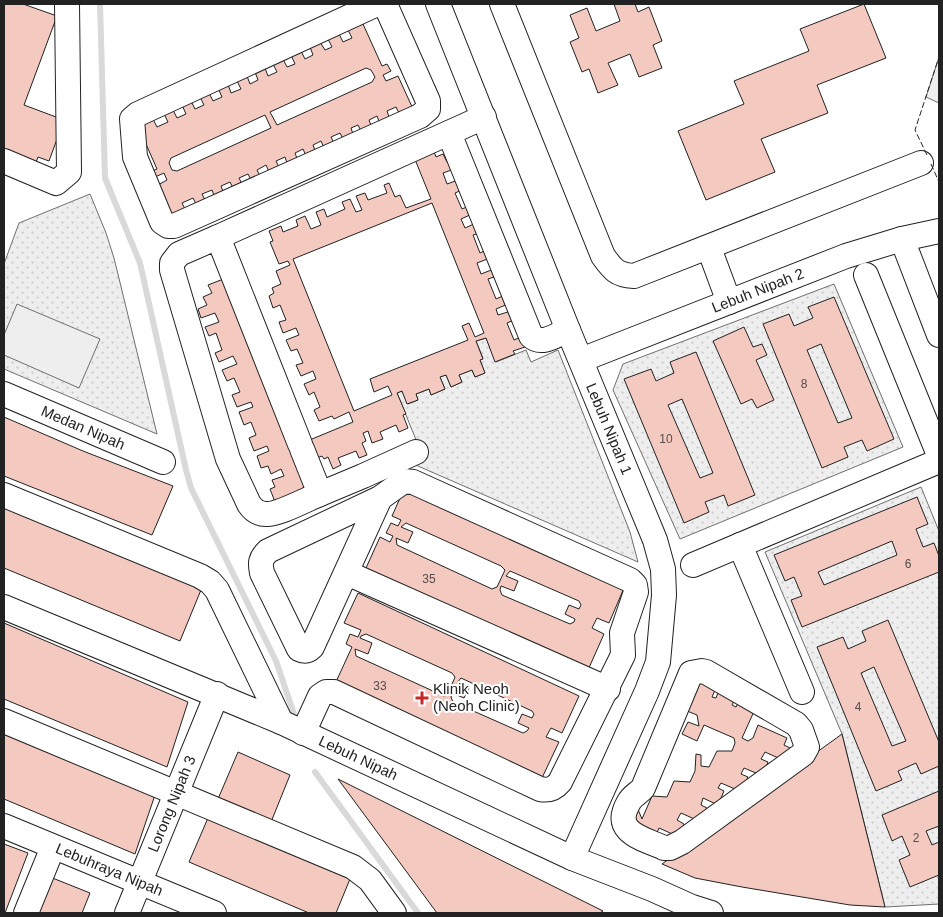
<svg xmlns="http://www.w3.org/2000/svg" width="943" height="917" viewBox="0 0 943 917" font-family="Arial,sans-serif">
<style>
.grass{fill:url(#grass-dots);stroke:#6f6f6f}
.pitch{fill:#eee;stroke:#6f6f6f}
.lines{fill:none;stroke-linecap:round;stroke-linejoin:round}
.stream{stroke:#d9d9d9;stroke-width:6}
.building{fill:#f3c9c0;stroke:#222;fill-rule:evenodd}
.minor-casing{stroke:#222;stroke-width:26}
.minor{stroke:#fff;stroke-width:24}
.fence{stroke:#222;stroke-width:1;stroke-dasharray:6 2.5;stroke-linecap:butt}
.poi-dot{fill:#c62828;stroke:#fff;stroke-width:2}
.labels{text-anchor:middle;stroke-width:4;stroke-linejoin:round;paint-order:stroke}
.number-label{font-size:12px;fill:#564c4a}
.street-label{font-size:15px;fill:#222;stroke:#fff}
.poi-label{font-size:15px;fill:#222;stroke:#fff;text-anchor:start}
</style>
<defs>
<pattern id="grass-dots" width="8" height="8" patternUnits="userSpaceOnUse" patternTransform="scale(1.25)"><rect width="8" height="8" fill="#eee"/><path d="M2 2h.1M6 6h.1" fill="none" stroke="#ccc" stroke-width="1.8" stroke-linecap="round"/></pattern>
</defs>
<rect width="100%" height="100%" fill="#fff"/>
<g class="grass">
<polygon points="90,194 106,233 114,258 157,434 4,369 4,264 19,223"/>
<polygon points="834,284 903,447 680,539 613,390 623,364"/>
<polygon points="486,338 496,362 526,350 531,362 558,350 630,532 638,562 411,463 423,457 397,393 402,391 408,404 418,400 416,394 429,389 431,395 445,389 440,377 446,375 451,387 462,382 459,375 472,370 475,377 485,373 480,360 483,358 476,341"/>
<polygon points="921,487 939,531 939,904 885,907 842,734 765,552"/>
</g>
<g class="pitch">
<polygon points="939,57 939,103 926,97"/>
<polygon points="17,304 100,339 79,388 4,355 4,335"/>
</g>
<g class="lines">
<g class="stream">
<polyline points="100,4 105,178 140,263 186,470 191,488 276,661 294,714"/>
<polyline points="315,772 418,913"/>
</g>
</g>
<g class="building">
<polygon points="4,4 23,4 57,16 24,105 64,120 49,161 38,157 35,165 4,154"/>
<polygon points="614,4 635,4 638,12 649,7 662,41 653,45 662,68 639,77 630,54 608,63 618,85 598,93 589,69 582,72 570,42 579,38 570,15 587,8 596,31 620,21"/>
<polygon points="864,4 886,58 817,85 828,113 761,139 775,172 706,200 678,131 744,104 734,81 809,51 800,29"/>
<path d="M363,24l19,42 5,-2 4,7 -8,4 3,6 12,-5 15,33 -13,6 -4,-8 -9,4 3,9 -10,4 -3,-8 -8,4 3,8 -10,5 -4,-8 -7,3 3,9 -10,4 -4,-8 -9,4 4,8 -10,5 -4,-9 -8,4 3,8 -9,5 -4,-9 -8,4 3,8 -10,5 -3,-9 -9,4 4,8 -10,5 -4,-9 -9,5 4,8 -9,4 -4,-8 -9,4 4,8 -9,4 -4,-8 -9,4 3,8 -9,4 -3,-8 -10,4 4,8 -9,4 -4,-8 -11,5 4,8 -15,7 -15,-32 11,-6 -3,-7 -9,4 -3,-6 5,-2 -19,-43 15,-7 4,8 11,-5 -4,-8 9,-4 4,8 9,-4 -4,-9 9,-4 4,8 9,-4 -4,-8 9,-4 4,8 9,-4 -4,-9 10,-4 3,9 10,-4 -4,-8 10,-5 3,8 8,-4 -3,-8 10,-4 3,8 9,-4 -4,-8 10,-5 4,8 8,-3 -4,-9 10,-4 4,8 8,-4 -3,-8 10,-5 5,8 7,-3 -4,-8 11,-5 4,8 9,-4 -4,-8zM366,68l5,2 4,7 -3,5 -95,43 -7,-13zM265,115l6,13 -94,43 -5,-1 -3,-7 2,-5z"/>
<path d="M433,149l3,8 7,-3 4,8 4,-2 3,9 -11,4 4,11 11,-4 4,10 -7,3 7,16 7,-3 3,8 -11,5 4,9 11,-5 3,10 -6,2 7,18 6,-3 4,8 -13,5 4,11 13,-5 3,7 -9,3 8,20 9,-4 3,9 -12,5 2,6 13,-4 3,9 -7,3 7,17 7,-3 4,10 -12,4 2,3 -20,8 -9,-24 -10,3 7,18 -3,1 5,13 -10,4 -3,-7 -13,5 3,7 -11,5 -5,-12 -6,2 5,12 -14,6 -2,-6 -13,5 2,6 -11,4 -5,-13 -5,2 9,21 -3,1 5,13 -9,4 -3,-7 -16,7 3,7 -11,4 -4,-12 -5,2 3,8 -4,2 5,12 -8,3 -3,-7 -18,7 3,7 -8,4 -5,-12 -4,2 -2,-3 -8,3 -3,32 -36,11 -5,-13 5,-2 -3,-7 12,-4 -3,-7 -10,5 -3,-8 -7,2 -4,-12 12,-5 -2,-5 -13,5 -5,-13 7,-3 -5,-13 -7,3 -5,-13 14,-5 -2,-5 -14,5 -5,-12 8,-3 -6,-14 -7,3 -5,-11 15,-6 -4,-8 -14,6 -4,-9 7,-3 -6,-17 -7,3 -4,-9 14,-5 -4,-9 -14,5 -3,-9 9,-4 -4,-8 9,-4 -4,-8 18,-7 74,166 53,-22 -4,-10 -15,7 -2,-3 -13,5 -5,-11 6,-3 -6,-15 -5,3 -5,-11 12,-5 -3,-8 -12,5 -5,-11 7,-2 -6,-14 -6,2 -5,-11 13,-5 -3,-7 -13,5 -4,-11 7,-2 -6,-15 -7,3 -4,-12 5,-3 -2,-5 9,-4 -5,-13 14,-6 -2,-4 -9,3 -9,-22 3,-1 -4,-10 12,-5 2,6 15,-6 -2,-6 9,-4 6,13 10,-4 -5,-13 8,-3 3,8 18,-8 -3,-7 8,-3 6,13 6,-2 -6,-14 9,-3 3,7 19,-7 -3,-8 5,-2 6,14 5,-2 6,13 25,-9 -17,-42zM432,203l52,130 -9,4 -6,-14 -7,3 6,14 -98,39 4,13 14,-6 4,9 -38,16 -61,-152z"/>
<path d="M834,297l60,142 -27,12 -5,-11 -18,7 4,10 -26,11 -59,-144 26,-10 5,12 19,-8 -5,-11zM821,344l31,74 -14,5 -31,-73z"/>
<polygon points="744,327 753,347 762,344 767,355 756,360 774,400 757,408 752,399 741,404 713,341"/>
<path d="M696,352l59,143 -27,11 -4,-11 -19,7 4,10 -25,11 -60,-144 27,-10 5,12 18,-8 -4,-11zM682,399l31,74 -13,5 -32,-73z"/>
<polygon points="4,417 83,451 173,486 152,535 4,476"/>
<path d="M405,487l219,101 -15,35 -12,-5 -5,10 12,6 -16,36 -222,-102 14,-31 10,5 3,-6 -7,-3 5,-10 7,3 3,-6 -9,-4zM406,523l95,43 4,4 -8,17 -5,2 -95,-44 -1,-7 12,5 5,-11 -12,-5zM510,571l69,30 2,4 -2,4 -10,-4 -4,9 10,5 -1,3 -4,2 -68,-29 -2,-5 1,-4 13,5 4,-10 -12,-5z"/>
<path d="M917,497l11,27 -12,5 7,18 11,-4 5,13v16l-137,55 -11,-27 11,-4 -8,-19 -9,4 -11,-26zM892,541l5,14 -73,30 -6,-13z"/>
<polygon points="4,503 203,585 180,641 4,568"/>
<path d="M358,593l221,103 -17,37 -11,-5 -5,9 13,5 -18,38 -206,-96 17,-37 -6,-3 4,-10 8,3 3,-7 -17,-7zM366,634l86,39 3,4 -7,17 -4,2 -88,-40 -1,-7 13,5 4,-11 -12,-5 1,-2zM461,678l71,33 2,3 -2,4 -10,-4 -4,9 11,5 -2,3 -4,2 -70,-31 -2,-5 1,-4 12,5 5,-10 -12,-5z"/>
<path d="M888,620l51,122v24l-18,8 -5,-11 -18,8 4,9 -26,11 -59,-144 26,-10 5,12 18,-8 -4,-10zM874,667l32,74 -14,5 -31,-73z"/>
<polygon points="4,623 188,702 167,767 4,699"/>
<polygon points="701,676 718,683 712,697 716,698 719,690 736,697 732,705 736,707 740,699 756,707 742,738 748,741 753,738 758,725 787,738 784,745 790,748 785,761 765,752 761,759 768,762 763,776 744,768 741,774 748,777 742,792 721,783 718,788 724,791 718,805 703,798 701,805 707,808 701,822 681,813 677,820 684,824 679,837 659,828 656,835 637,834 629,810 637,807 642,819 652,796 667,797 674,781 690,782 695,771 696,754 701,755 701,766 709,767 717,751 732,751 735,743 734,738 704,725 697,741 682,734 688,722 699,726 697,715 682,709"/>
<polygon points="4,723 157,789 135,854 4,799"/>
<polygon points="842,734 885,907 850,905 742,887 695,878 662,864"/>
<polygon points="238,752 290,775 271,822 218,799"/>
<polygon points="338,779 603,911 600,913 437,913"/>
<polygon points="939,791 939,826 926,831 932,845 939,842 939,875 910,887 899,860 910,855 902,836 892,841 882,815"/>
<polygon points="208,818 350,879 336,913 309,913 189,862"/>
<polygon points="4,844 28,853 5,913 4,913"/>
<polygon points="45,875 90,893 82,913 29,913"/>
</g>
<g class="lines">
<g class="minor-casing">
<g id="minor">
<polyline points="377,4 138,114 132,119 135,157 162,222 168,226 174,226 420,116 428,109 428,101 385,4"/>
<path id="s1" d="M438,4l130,326 87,210 8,29 1,26 -6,67 -11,29 -75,167"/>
<path d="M502,4l101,252c10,14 14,19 31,20l287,-113"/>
<path d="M449,133l82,203c11,10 25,-1 37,-6"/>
<polyline points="4,161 56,183 69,172 67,4"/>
<polyline points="218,237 484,117"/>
<polyline points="902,239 939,335"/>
<polyline points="709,248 729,302"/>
<polyline points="866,275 939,455"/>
<path id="s2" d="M581,360l265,-104 56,-17 37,-8"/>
<path id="s3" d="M4,394l159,68"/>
<path d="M300,444l-82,-207 -39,17 -7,9v7l56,189 21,45c4,6 10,10 17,10 12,1 41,-15 54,-20l-18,-45"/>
<polyline points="320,494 363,476 416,452"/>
<polyline points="4,495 200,576 210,582 217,590 281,722"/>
<polyline points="740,545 802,692"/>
<polyline points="693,565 939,461"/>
<polyline points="347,573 608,689"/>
<path id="s4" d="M4,607l277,115 291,136 80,31 40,18 19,6"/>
<path d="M702,671l4,1 90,52 5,6 6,17 -4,7 -121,88 -12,6h-6c-22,-10 -53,-16 -35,-46 3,-6 10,-9 14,-14l48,-115z"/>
<polyline points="4,721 353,867 370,880 394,913"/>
<path d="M303,733l17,-37 6,-4h8l206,97c9,2 14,0 20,-7l63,-127 -1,-22 14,-41 -1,-7 -5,-5 -217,-98 -9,-1 -24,17 -112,53c-8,8 -8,12 -6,22l37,76c6,3 9,2 13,-2l68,-149"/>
<path id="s5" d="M4,826l210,87"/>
<polyline points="26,913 53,847"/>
<path id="s6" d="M127,913l90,-219"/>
</g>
</g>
<use href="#minor" class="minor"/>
<g class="fence">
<polyline points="927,155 915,130 939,57"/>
<polyline points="931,164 939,182"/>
</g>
</g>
<path class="poi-dot" d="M419.5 690.5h5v5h5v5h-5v5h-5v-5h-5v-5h5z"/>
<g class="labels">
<g class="number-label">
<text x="804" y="388">8</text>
<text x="666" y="443">10</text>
<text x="908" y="568">6</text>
<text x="429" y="583">35</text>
<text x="380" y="690">33</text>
<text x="858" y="711">4</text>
<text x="916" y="842">2</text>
</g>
<g class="street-label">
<text dy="5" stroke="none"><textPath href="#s2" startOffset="190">Lebuh Nipah 2</textPath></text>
<text dy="5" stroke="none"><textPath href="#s3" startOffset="86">Medan Nipah</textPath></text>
<text dy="5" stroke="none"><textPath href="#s1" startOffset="458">Lebuh Nipah 1</textPath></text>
<text dy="5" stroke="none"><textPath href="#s4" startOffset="385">Lebuh Nipah</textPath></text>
<text dy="5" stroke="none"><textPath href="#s6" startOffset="118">Lorong Nipah 3</textPath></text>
<text dy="5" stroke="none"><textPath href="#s5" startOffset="114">Lebuhraya Nipah</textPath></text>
</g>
<g class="poi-label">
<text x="433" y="694">Klinik Neoh<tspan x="433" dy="17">(Neoh Clinic)</tspan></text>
</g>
</g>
<rect width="943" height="917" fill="none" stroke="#222222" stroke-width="10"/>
</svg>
